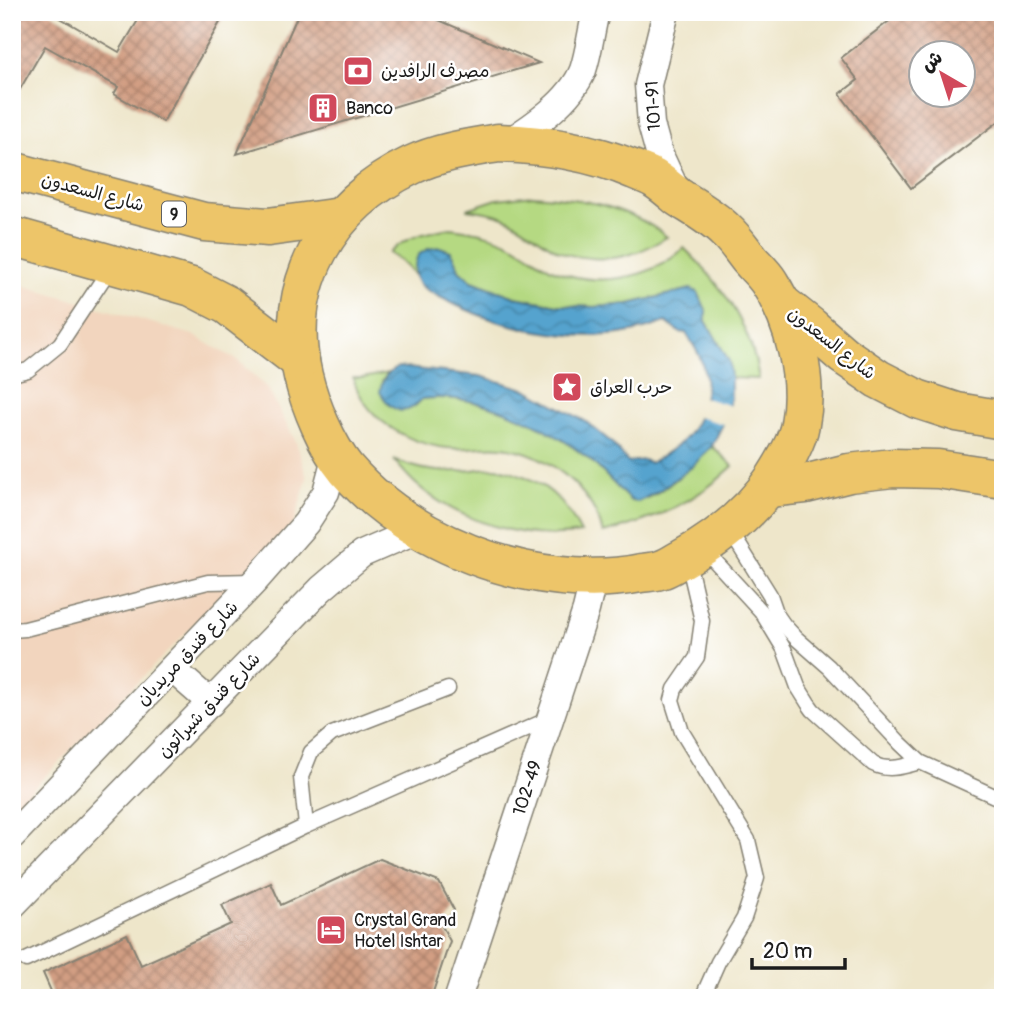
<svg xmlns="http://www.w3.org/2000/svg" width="1015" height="1010" viewBox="0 0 1015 1010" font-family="Pangolin,'Playpen Sans Arabic',sans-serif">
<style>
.built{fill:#f2d5be}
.green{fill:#b5d982;stroke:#687a4f;stroke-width:2}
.water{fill:url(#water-waves);stroke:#386075;stroke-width:2}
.pier{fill:#eee6ca}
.building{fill:url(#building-cross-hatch);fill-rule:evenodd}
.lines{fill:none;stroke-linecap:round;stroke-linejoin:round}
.lane-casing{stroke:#858173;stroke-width:17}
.street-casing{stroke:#858173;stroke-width:29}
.primary-casing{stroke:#858173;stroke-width:41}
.lane{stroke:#fff;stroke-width:14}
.street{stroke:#fff;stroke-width:26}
.primary{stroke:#edc569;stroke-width:38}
.labels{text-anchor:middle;stroke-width:5;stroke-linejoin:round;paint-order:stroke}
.shield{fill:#fff;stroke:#606060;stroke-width:2}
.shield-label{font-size:16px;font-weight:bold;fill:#1c1c1c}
.poi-label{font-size:18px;fill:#1c1c1c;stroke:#fff;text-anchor:start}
.street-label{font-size:18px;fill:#1c1c1c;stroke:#fff}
</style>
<defs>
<pattern id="water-waves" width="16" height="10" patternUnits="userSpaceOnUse" patternTransform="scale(1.75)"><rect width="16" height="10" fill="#54a3ce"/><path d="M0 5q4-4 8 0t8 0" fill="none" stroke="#4584a6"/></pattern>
<pattern id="building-cross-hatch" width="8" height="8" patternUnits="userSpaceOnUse" patternTransform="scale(1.75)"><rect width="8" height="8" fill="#d29e83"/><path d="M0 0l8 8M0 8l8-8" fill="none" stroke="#aa806a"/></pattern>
</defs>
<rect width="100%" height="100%" fill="#fff"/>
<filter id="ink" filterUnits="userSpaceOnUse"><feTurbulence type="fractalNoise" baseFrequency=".0143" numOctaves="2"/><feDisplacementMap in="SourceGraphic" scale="14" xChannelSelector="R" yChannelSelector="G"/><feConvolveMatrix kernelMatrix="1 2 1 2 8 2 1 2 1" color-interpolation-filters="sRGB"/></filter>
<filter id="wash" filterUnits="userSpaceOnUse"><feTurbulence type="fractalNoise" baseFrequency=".00686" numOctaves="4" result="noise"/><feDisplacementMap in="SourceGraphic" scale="28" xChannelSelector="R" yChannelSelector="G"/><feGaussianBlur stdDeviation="1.57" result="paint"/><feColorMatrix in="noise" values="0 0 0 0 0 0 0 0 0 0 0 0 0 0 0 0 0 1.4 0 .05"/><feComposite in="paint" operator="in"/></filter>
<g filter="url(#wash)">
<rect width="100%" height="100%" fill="#eee6ca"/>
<polygon class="built" points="12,282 193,335 237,360 268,389 296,442 307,478 294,523 12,810"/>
<g class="green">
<path d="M533,195c47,3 96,11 134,42 -25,15 -47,24 -76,21 -10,-1 -23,-2 -32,-7 -19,-10 -35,-26 -55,-34 -12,-5 -24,-6 -37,-8l30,-10z"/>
<path d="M451,228c25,3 49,8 71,22 11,6 20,15 32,20 42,18 96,10 130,-22 37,35 68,79 75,131l-28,-1 -2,-17 -23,-40v-11l-15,-21 -62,15 -35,3 -36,-2 -43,-8 -43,-16 -13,-11 -3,-10 -42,6 1,9 -15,-15 -11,-7c18,-17 38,-21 62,-25z"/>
<path d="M388,373l-6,8 33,25 7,-7c55,-7 120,23 163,57 17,13 31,31 46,45 24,3 65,-39 81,-55l21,20c-37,36 -80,55 -130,67 -11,-44 -56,-81 -101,-86 -18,-2 -36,3 -55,1 -41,-5 -82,-29 -94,-70h10z"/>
<path d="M394,460c20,8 41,13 63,11 13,0 25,-3 38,-3 10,0 21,5 31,9 28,12 41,29 55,56 -56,9 -123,-12 -165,-49 -8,-7 -15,-16 -22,-24z"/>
</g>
<path class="water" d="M440,247l11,4 5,9 3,10 13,11 43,16 42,8 37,2 35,-3 62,-15 7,3 8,18v11l23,40 2,17v19l-4,19 -15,30 -20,21 -33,24 -21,11 -7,-1c-15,-14 -29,-32 -46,-45 -43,-34 -108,-64 -163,-57 -17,19 -30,14 -42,-7 2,-13 6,-18 18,-25l82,9 48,14 57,31 26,21 17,20 16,-2 6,3c14,-8 31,-18 40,-31 14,-20 20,-46 12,-69 -3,-11 -10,-20 -16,-30l-7,-1 -13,-10c-19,7 -37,12 -57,13 -58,4 -120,-11 -171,-39 -5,-3 -14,-7 -18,-11 -8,-9 -6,-20 -2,-30l10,-6z"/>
<polygon class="pier" points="701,397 732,406 731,417 727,425 694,416"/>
<g id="blocks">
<g class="building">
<polygon points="12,12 50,12 119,52 143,12 226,12 163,122 114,94 118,87 45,46 12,103"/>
<polygon points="299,12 420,12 539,63 237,154"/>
<path d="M901,12h102v106l-92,70 -71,-94 18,-14 -17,-22zM920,52h42v42h-42z"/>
<polygon points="380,859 439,882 454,910 442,926 450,941 431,998 54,998 43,973 127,934 141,965 231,924 222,905 271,883 281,905"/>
</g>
</g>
</g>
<g filter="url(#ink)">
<use href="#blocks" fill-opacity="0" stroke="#858173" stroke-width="2"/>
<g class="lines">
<g class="lane-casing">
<g id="lane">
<polyline points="12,374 28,370 60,344 111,267"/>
<polyline points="729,529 770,595 777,615 784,625 796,638 829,667 900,743 920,762 1003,800"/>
<path d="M703,548l58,63 23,38 14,38 10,16 5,7 60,54c16,8 31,2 47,-2"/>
<polyline points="687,557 702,621 697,657 675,689 672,700 682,732 748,840 757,878 744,918 718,962 702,998"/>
<polyline points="12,630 25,629 208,582 253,581"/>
<polyline points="306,826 301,777 311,752 332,734 448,689"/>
<polyline points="26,960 306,826 549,719"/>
</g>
</g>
<g class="street-casing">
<g id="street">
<polyline points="666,12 648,85 651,124 659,153 677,192"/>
<path d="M505,144c27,-17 66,-43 78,-74 6,-18 8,-39 13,-58"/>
<polyline points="172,669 211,703"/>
<polyline points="12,836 255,581 306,523 326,492 336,454"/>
<polyline points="12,906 321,589 362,554 408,534 424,531"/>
<polyline points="458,998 586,610 594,577"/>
</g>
</g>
<g class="primary-casing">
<g id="primary">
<path d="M498,143c48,2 92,8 137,27 6,3 14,5 20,9 8,5 16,12 23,18 17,11 34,20 48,34 9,8 16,19 24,29 6,7 14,14 19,22 25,39 40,96 31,142 -3,18 -15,37 -25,53 -24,36 -55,61 -93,82 -6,3 -13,8 -19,10 -7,3 -15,3 -22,4 -39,8 -80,5 -118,-3 -66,-15 -132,-49 -177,-101 -19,-23 -36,-64 -43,-93 -22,-92 26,-172 109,-211 27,-13 57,-17 86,-22z"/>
<polyline points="12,171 204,222 268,227 341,217"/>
<polyline points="12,236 192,287 227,305 300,361"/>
<polyline points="782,304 811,327 843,355 878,379 917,399 957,412 1003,420"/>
<polyline points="768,488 805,484 849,473 893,468 938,469 1003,479"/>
</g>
</g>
<use href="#lane" class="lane"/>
<use href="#street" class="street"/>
<use href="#primary" class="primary"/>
</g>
</g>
<defs>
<g id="bank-square" transform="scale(1.575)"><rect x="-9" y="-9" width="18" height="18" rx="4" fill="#d1495b" stroke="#fff"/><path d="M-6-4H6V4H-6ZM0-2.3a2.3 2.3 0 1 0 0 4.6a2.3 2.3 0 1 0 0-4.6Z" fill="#fff"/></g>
<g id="building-square" transform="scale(1.575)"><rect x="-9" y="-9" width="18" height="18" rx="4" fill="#d1495b" stroke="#fff"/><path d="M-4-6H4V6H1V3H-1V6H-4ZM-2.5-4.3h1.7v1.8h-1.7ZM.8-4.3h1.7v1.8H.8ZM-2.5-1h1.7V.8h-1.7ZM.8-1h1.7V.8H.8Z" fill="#fff"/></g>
<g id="sight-square" transform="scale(1.575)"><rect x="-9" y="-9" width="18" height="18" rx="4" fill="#d1495b" stroke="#fff"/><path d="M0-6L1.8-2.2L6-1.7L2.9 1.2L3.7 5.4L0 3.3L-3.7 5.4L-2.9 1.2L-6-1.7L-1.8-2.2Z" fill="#fff"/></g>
<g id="hotel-square" transform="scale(1.575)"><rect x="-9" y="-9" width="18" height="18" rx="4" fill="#d1495b" stroke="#fff"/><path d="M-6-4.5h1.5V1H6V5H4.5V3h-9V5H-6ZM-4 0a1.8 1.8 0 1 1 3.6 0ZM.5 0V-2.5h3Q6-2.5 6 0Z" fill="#fff"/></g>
</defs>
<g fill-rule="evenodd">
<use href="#bank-square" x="358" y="71"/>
<use href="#building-square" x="323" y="108"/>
<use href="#sight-square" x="567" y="387"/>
<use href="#hotel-square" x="331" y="930"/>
</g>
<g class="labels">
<rect class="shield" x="162" y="201.5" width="24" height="25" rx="5"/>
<g class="shield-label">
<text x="174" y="220">9</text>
</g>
<g class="poi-label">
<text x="381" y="77">مصرف الرافدين</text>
<text x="346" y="114">Banco</text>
<text x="590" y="393">حرب العراق</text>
<text x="354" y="926">Crystal Grand<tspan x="354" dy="21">Hotel Ishtar</tspan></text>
</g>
<g class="street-label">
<text transform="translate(653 106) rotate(-93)" y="6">101-91</text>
<text transform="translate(93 192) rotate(15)" y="6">شارع السعدون</text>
<text transform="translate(832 343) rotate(38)" y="6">شارع السعدون</text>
<text transform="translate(187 653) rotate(-46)" y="6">شارع فندق مريديان</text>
<text transform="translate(209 705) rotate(-46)" y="6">شارع فندق شيراتون</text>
<text transform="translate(527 788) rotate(-72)" y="6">102-49</text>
</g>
</g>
<rect width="1015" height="1010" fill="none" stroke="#fff" stroke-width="42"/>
<g transform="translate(942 74) rotate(321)"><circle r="33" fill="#ffffff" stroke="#a4a4a4" stroke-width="2"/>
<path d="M0-5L12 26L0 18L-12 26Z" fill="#d1495b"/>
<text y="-10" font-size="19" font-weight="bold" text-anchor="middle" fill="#1c1c1c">ش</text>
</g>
<path d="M752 958v10h93v-10" fill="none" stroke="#1c1c1c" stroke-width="3.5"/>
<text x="763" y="958" font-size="21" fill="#1c1c1c" stroke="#ffffff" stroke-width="5" paint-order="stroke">20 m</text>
</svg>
